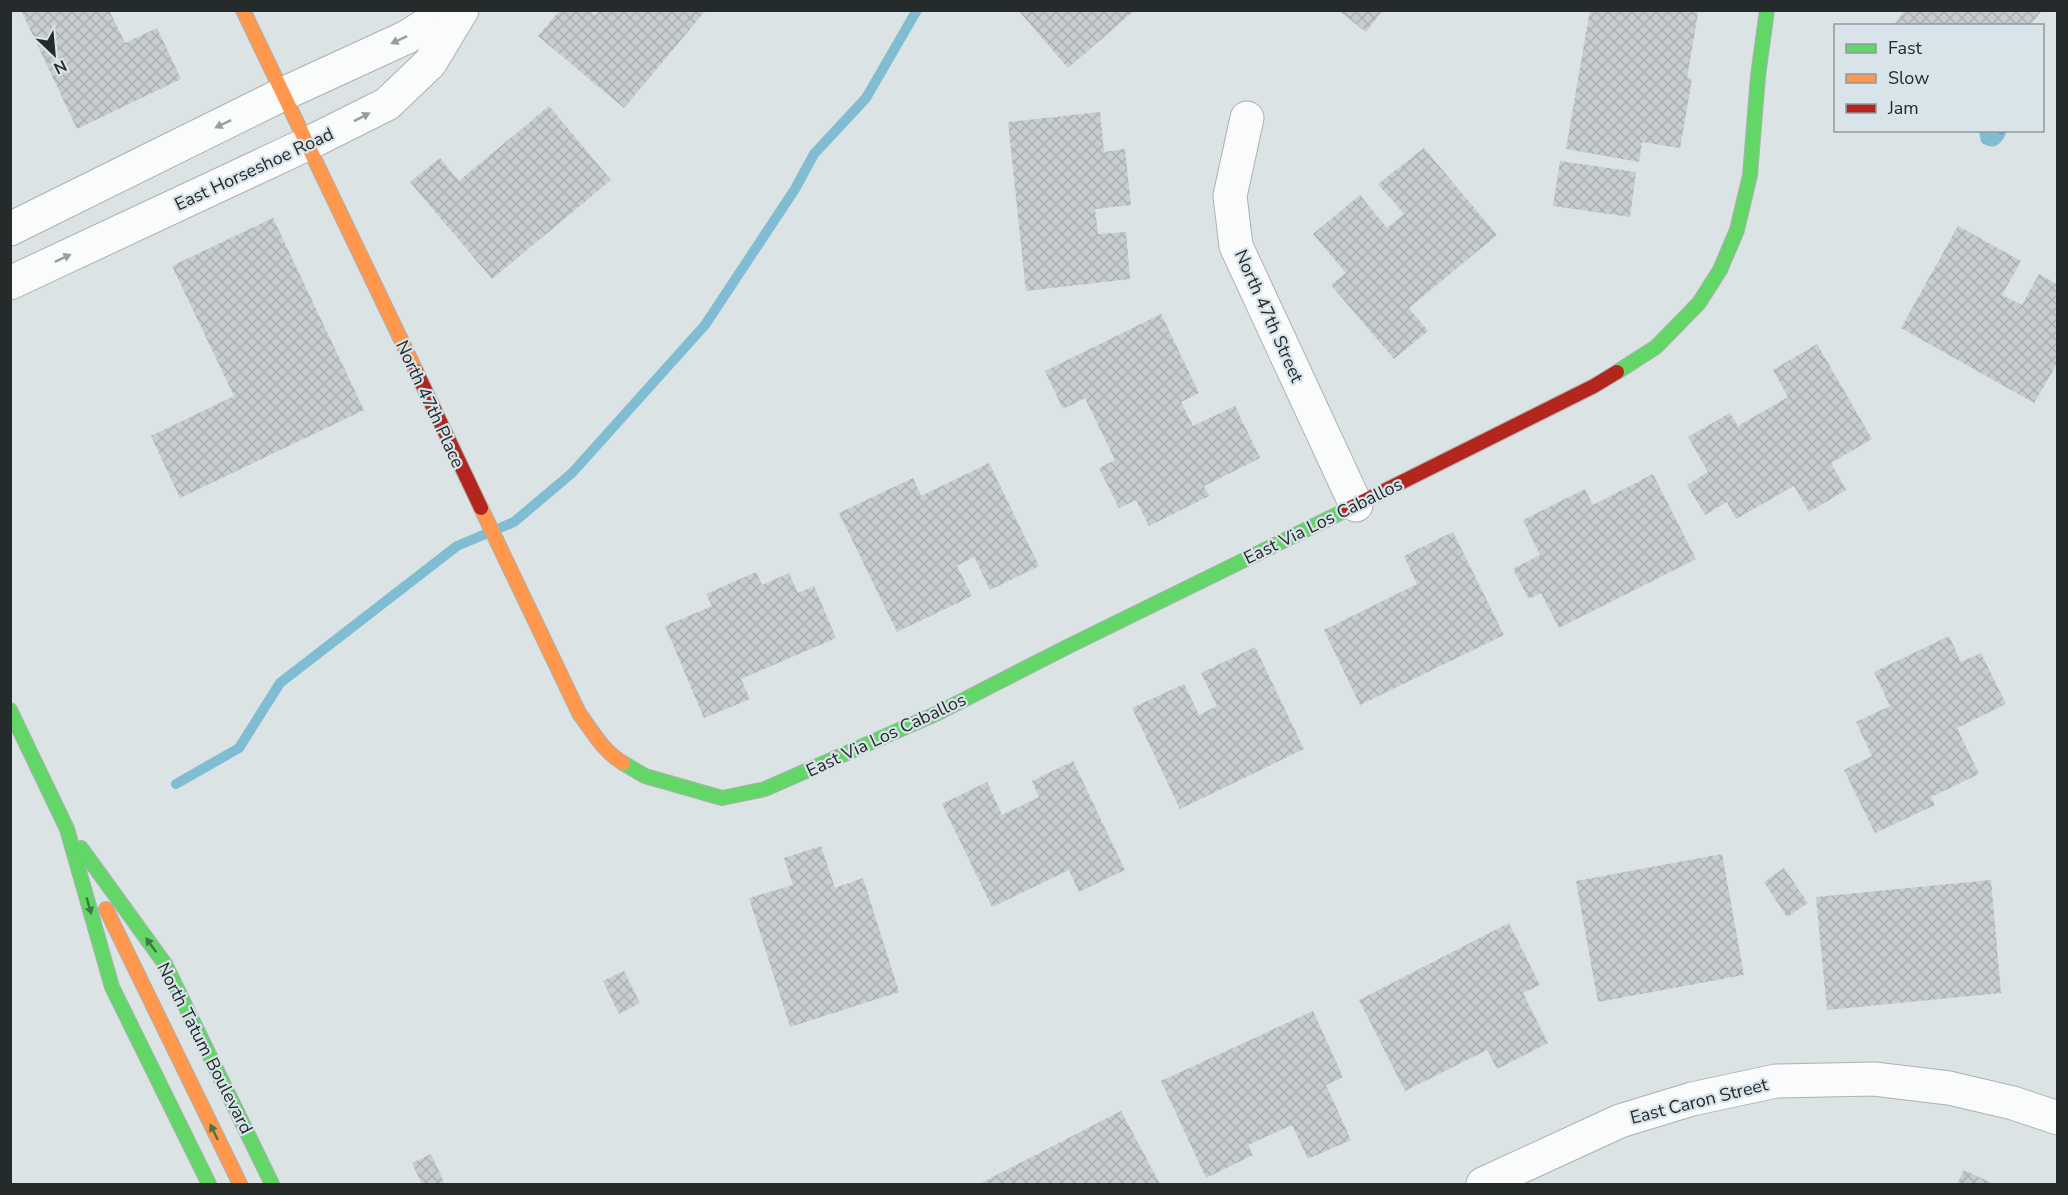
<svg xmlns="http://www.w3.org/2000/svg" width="2068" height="1195" viewBox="0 0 2068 1195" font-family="'Nunito Sans',sans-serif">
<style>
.water{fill:url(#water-ripples)}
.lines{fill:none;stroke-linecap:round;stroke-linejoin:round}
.stream{stroke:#80bdd3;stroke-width:10}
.building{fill:url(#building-cross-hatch)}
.street-casing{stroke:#acb1b2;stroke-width:35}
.fast-casing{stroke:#acb1b2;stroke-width:16}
.slow-casing{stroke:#acb1b2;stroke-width:16}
.jam-casing{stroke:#acb1b2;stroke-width:16}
.street{stroke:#fafbfb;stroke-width:33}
.fast{stroke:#63d668;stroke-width:14}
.slow{stroke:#ff974d;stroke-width:14}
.jam{stroke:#b3261e;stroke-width:14}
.oneway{fill:#9a9d9d}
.oneway2{fill:#417746}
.labels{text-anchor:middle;stroke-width:4.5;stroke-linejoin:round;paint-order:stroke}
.street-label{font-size:18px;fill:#252a2b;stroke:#d8e4e9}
</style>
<defs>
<pattern id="water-ripples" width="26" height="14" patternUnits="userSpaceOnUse" patternTransform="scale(1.5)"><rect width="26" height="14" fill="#80bdd3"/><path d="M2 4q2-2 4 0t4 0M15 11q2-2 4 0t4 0" fill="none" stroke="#699aab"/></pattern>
<pattern id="building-cross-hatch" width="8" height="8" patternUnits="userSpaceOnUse" patternTransform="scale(1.5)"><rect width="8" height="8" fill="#c7ccce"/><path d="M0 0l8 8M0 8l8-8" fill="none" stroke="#abafb1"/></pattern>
</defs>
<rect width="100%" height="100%" fill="#dce3e5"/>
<path class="water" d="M1979,131v-1l28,1c-5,13 -13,21 -26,11z"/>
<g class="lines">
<polyline class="stream" points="176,784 239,748 280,683 457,546 514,522 572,473 705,325 795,189 814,154 866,98 917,10"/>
</g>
<g class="building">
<polygon points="21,10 109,10 125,43 157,28 181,79 77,129"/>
<polygon points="560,10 589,10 595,15 599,10 706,10 624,108 538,36"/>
<polygon points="1018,10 1135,10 1068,68"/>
<polygon points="1338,10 1383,10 1366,32"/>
<polygon points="1590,10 1685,10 1698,13 1687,78 1692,79 1680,148 1642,142 1639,162 1566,149"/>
<polygon points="1905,10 2042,10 2030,26 1893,26"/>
<polygon points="549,106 611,180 492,279 410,182 440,158 459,181"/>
<polygon points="1100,112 1104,152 1125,149 1131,205 1095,209 1098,234 1126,232 1130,279 1026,291 1008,122"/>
<polygon points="1424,148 1497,235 1409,308 1428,331 1394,359 1331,285 1346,273 1313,234 1360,195 1387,228 1404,214 1378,184"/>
<polygon points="1560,161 1636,172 1630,217 1553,206"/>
<polygon points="273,218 364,410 180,498 151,436 234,396 172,266"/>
<polygon points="1958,226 2021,261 2002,295 2022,305 2039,274 2058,285 2058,362 2034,403 1901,328"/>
<polygon points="1161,314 1199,393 1181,402 1193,426 1235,406 1260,458 1204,486 1209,496 1149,526 1136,500 1119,508 1099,468 1115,460 1085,398 1063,409 1045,371"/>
<polygon points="1817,344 1872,439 1831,463 1846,490 1809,512 1794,486 1736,519 1727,502 1705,515 1687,485 1708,472 1688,437 1730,413 1738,426 1788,397 1773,370"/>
<polygon points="989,463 1039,566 990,590 974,557 957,566 972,596 897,632 839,513 913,478 921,496"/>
<polygon points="1653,474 1696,559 1559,628 1541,593 1529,599 1513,569 1540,555 1523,520 1585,489 1593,505"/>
<polygon points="1453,532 1504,635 1360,705 1324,630 1417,584 1404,556"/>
<polygon points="756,572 762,585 789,573 798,593 814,586 836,638 741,679 750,699 704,718 665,626 712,606 706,594"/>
<polygon points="1949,636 1961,662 1981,653 2006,704 1957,728 1979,774 1931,797 1935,805 1875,833 1844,770 1872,756 1856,722 1890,706 1874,672"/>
<polygon points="1255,647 1304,749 1180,809 1132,708 1184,684 1199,715 1217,706 1201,673"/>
<polygon points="1073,761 1125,870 1079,892 1069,870 992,907 942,804 987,782 1002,815 1039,797 1032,781"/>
<polygon points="821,846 835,888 863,878 899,992 790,1027 749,898 793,885 784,858"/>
<polygon points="1722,854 1744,975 1598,1002 1576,881"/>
<polygon points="1784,868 1808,903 1787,917 1764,882"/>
<polygon points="1991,880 2001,993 1827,1010 1816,897"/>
<polygon points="1509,923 1540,985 1523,993 1548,1043 1497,1069 1487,1050 1405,1091 1359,1000"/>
<polygon points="624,971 640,1003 619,1014 603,981"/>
<polygon points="1313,1011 1343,1077 1326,1085 1351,1140 1308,1159 1292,1125 1248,1145 1253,1155 1206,1178 1161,1081"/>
<polygon points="1121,1111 1160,1184 979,1184"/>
<polygon points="431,1154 444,1182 439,1184 422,1184 412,1163"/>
<polygon points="1964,1170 1994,1184 1957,1184"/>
</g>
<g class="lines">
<g class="street-casing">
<g id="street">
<polyline points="1247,118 1230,196 1236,246 1356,505"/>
<polyline points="10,229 283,94 407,37 449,10"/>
<polyline points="10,283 307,144 387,104 430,63 462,10"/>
<polyline points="1483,1184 1620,1121 1692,1099 1776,1081 1874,1079 1949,1088 2013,1103 2058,1118"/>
</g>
</g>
<g class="fast-casing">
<g id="fast">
<polyline points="1617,372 1656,347 1699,303 1720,270 1737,230 1750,175 1758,76 1767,10"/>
<polyline points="10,710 67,829 112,987 209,1184"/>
<polyline points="623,763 645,776 722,798 765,789 938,713 1069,646 1348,509"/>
<polyline points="81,848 165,964 272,1184"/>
</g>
</g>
<g class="slow-casing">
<g id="slow">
<polyline points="243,10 416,371"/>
<path d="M481,508l98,205c13,18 24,38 44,50"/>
<polyline points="106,909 240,1184"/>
</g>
</g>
<g class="jam-casing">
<g id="jam">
<polyline points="416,371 481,508"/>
<polyline points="1348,509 1594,386 1617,372"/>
</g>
</g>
<use href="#street" class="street"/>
<use href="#fast" class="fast"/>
<use href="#slow" class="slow"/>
<use href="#jam" class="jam"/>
</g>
<defs><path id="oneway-solid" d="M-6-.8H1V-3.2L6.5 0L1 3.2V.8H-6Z" transform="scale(1.5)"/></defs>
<g class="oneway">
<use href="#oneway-solid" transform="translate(399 40) rotate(155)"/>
<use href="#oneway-solid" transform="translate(362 117) rotate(-27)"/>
<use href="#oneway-solid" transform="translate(223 124) rotate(154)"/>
<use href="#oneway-solid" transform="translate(63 258) rotate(-25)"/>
</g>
<g class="oneway2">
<use href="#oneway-solid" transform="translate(89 906) rotate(74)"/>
<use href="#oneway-solid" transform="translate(151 945) rotate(-126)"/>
<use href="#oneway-solid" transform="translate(214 1132) rotate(-116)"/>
</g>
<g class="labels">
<g class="street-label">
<text transform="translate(254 169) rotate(-25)" y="6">East Horseshoe Road</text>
<text transform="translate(1269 316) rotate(66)" y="6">North 47th Street</text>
<text transform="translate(430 404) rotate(65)" y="6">North 47th Place</text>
<text transform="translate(1323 521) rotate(-26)" y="6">East Via Los Caballos</text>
<text transform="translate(886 735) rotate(-25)" y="6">East Via Los Caballos</text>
<text transform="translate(205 1048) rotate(63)" y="6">North Tatum Boulevard</text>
<text transform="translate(1699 1101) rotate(-14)" y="6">East Caron Street</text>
</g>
</g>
<rect width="2068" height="1195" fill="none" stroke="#252a2b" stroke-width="24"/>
<rect x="1834" y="24" width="210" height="108" fill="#d8e4e9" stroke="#909a9d" stroke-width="1.5"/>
<rect x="1846" y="44" width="30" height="9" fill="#63d668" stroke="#909a9d" stroke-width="1.5"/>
<text x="1888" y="54" font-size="18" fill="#252a2b">Fast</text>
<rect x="1846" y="74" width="30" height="9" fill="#ff974d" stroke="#909a9d" stroke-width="1.5"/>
<text x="1888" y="84" font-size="18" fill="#252a2b">Slow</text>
<rect x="1846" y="104" width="30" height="9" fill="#b3261e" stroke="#909a9d" stroke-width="1.5"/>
<text x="1888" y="114" font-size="18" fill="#252a2b">Jam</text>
<g transform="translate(54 54) rotate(154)" stroke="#d8e4e9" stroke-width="4.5" paint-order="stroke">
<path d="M0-4.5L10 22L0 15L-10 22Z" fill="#252a2b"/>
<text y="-9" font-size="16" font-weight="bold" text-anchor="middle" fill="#252a2b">N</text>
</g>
</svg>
